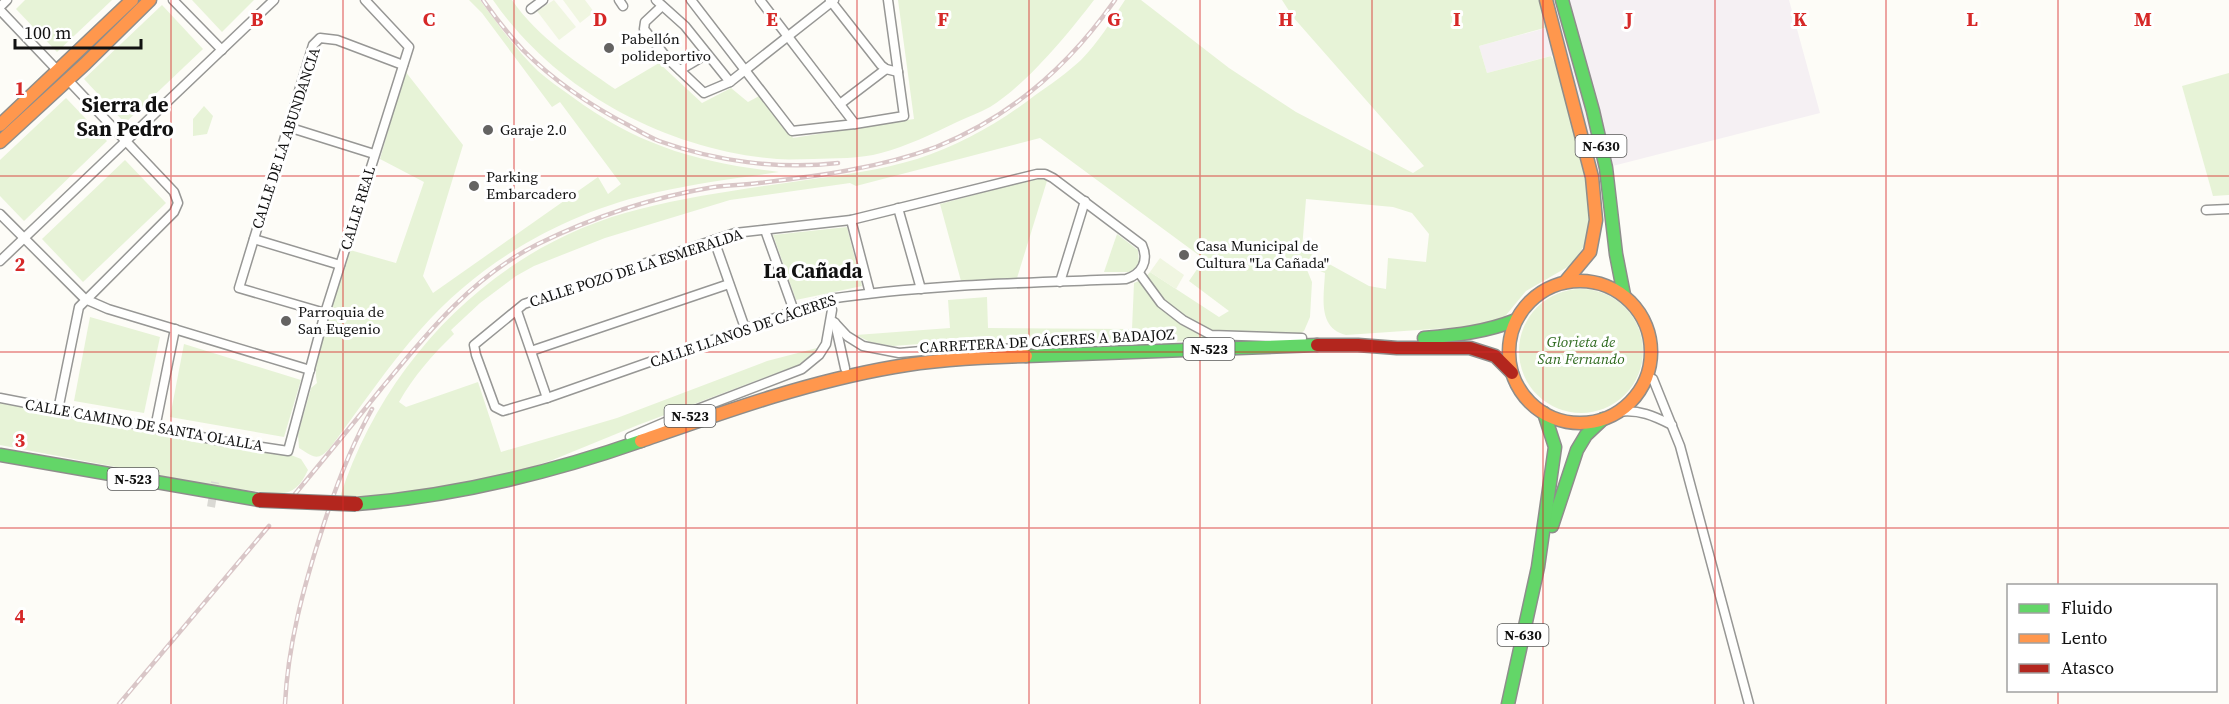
<svg xmlns="http://www.w3.org/2000/svg" width="2229" height="704" viewBox="0 0 2229 704" font-family="'Source Serif 4',serif">
<style>
.industrial{fill:#f5f0f3}
.green{fill:#e7f3d7;fill-rule:evenodd}
.pitch{fill:#f0f6e1}
.lines{fill:none;stroke-linecap:round;stroke-linejoin:round}
.street-tunnel{stroke:#dad9d4;stroke-width:8;stroke-dasharray:8 4;stroke-linecap:butt}
.street-casing{stroke:#979795;stroke-width:11}
.fast-casing{stroke:#8e8d8b;stroke-width:15}
.slow-casing{stroke:#8e8d8b;stroke-width:15}
.jam-casing{stroke:#8e8d8b;stroke-width:15}
.street{stroke:#fffffe;stroke-width:8}
.fast{stroke:#63d668;stroke-width:12}
.slow{stroke:#ff974d;stroke-width:12}
.jam{stroke:#b3261e;stroke-width:12}
.rail-casing{stroke:#d9c6c7;stroke-width:4.5}
.rail{stroke:#fff;stroke-width:2;stroke-dasharray:7;stroke-linecap:butt}
.jam-bridge-casing{stroke:#858482;stroke-width:16;stroke-linecap:butt}
.jam-bridge{stroke:#b3261e;stroke-width:14}
.grid{fill:none;stroke:#d62828;stroke-width:1.5;stroke-opacity:0.55}
.poi-dot{fill:#646362;stroke:#fff;stroke-width:2}
.labels{text-anchor:middle;stroke-width:6;stroke-linejoin:round;paint-order:stroke}
.shield{fill:#fff;stroke:#585858;stroke-width:1.5}
.shield-label{font-size:14px;font-weight:bold;fill:#111}
.poi-label{font-size:15px;fill:#111;stroke:#fff;text-anchor:start}
.street-label{font-size:15px;fill:#111;stroke:#fff}
.park-label{font-size:15px;font-style:italic;fill:#2f6b1f;stroke:#fff}
.district-label{font-size:21px;font-weight:bold;fill:#111;stroke:#fff}
.grid-label{font-size:20px;text-anchor:middle;font-weight:bold;fill:#d62828;stroke:#fff;stroke-width:6;stroke-linejoin:round;paint-order:stroke}
</style>
<rect width="100%" height="100%" fill="#fdfcf7"/>
<polygon class="industrial" points="1538,0 1789,0 1820,113 1597,170 1554,55 1487,73 1479,46 1546,28"/>
<g class="green">
<polygon points="25,0 112,0 57,52 16,9"/>
<polygon points="192,0 254,0 222,32"/>
<path d="M469,0h11c18,24 36,50 58,71 10,9 22,17 33,25 68,50 125,66 208,76 -41,6 -81,11 -121,20 -89,19 -177,68 -237,137 -33,37 -61,79 -91,119 -13,14 -16,9 -31,0l-1,-14 13,-46 6,-5c-7,-30 23,-102 33,-133l46,13 28,-81 -44,-23 25,-88 58,74 -40,131 10,17 165,-116 10,17 13,-10 -61,-82 -8,5 -70,-94z"/>
<path d="M493,0h19c26,38 66,63 103,89l44,-26 43,40 29,-15 17,14 15,-8 30,44 121,-19 -16,-119h196c-26,34 -68,85 -104,107 -11,6 -23,10 -33,15 -25,12 -50,24 -76,31 -21,6 -46,5 -68,6 -12,0 -24,1 -36,0 -111,-9 -221,-68 -284,-159z"/>
<path d="M1125,0h16l88,68 67,44 117,61 11,-7 -131,-149 -11,-17h259l7,27 -69,19 8,27 64,-17 11,20 14,49 15,87 -4,30 -16,23 -45,26 -24,29 -40,7 -116,8c-29,-7 -22,-39 -21,-62l-20,-8 7,17 -2,35 -6,14 -11,6 -153,6 -154,-4 -93,7 -23,-4 -14,-7 94,-7 -2,-28 39,-3 1,31 144,1 2,-46 11,-5 5,-6 69,45 10,-6 -40,-30 15,-22 -164,-121 -184,48 -6,-3 -120,17 -125,38 -71,28 -18,10 -36,27 -29,27 3,4c-21,20 -41,43 -55,68l7,5 72,-25 23,70 116,-34 150,-57 50,-13 -1,4 -18,13 -160,60 -88,36 -40,13 -102,20 -68,3c45,-139 157,-253 300,-288 55,-14 111,-21 166,-29 37,-5 75,-10 111,-21 43,-14 82,-36 117,-63 16,-11 33,-23 47,-36 17,-17 31,-40 44,-60zM1306,199l87,8 19,6 17,21 -3,28 -38,-4 -2,31 -17,-3 -67,-37z"/>
<polygon points="162,5 203,49 125,123 84,79"/>
<polygon points="2229,73 2229,195 2213,196 2182,86"/>
<polygon points="66,98 107,141 24,221 0,196 0,160"/>
<polygon points="204,106 213,116 207,134 193,136 193,119"/>
<polygon points="125,160 166,203 83,282 42,239"/>
<polygon points="1041,177 1047,181 1017,278 961,281 940,204"/>
<polygon points="847,227 862,286 796,300 773,235"/>
<polygon points="1117,234 1138,250 1139,264 1131,272 1104,272"/>
<circle cx="1581" cy="351" r="62"/>
<polygon points="90,317 160,337 144,413 74,401"/>
<polygon points="184,344 301,380 284,437 170,417"/>
<path d="M0,402l69,16 222,37 10,4 7,11c-7,15 -14,23 -30,24l-62,-8 -216,-41z"/>
</g>
<g class="pitch">
<polygon points="554,0 576,27 559,40 537,11"/>
<polygon points="563,0 585,0 594,12 580,23"/>
<polygon points="1160,258 1184,275 1176,289 1150,272"/>
</g>
<g class="lines">
<polyline class="street-tunnel" points="211,507 215,482"/>
<g class="street-casing">
<g id="street">
<polyline points="173,0 222,50"/>
<polyline points="619,0 623,6"/>
<polyline points="656,0 685,26 730,82 834,0"/>
<polyline points="691,0 792,131 855,124 904,116 888,0"/>
<polyline points="760,0 855,124"/>
<polyline points="830,0 881,65 886,69 898,72"/>
<polyline points="662,6 645,22 644,29 667,58 704,93 730,82"/>
<polyline points="0,7 7,0"/>
<polyline points="531,9 543,0"/>
<polyline points="0,10 58,71"/>
<polyline points="680,70 707,54"/>
<polyline points="840,104 886,69"/>
<polyline points="288,127 374,154"/>
<path d="M1037,174h8l8,4 89,67c7,16 0,29 -16,34 -99,4 -199,5 -297,20l-282,99 -44,13 -8,-4 -19,-52 -2,-10 50,-41 211,-71 116,-13z"/>
<polyline points="898,208 921,289"/>
<polyline points="2206,210 2229,209"/>
<polyline points="0,214 85,299 108,309 310,370"/>
<polyline points="851,220 870,293"/>
<polyline points="765,230 794,311"/>
<polyline points="254,239 340,265"/>
<polyline points="714,240 745,328"/>
<polyline points="0,261 274,0"/>
<polyline points="1139,273 1161,303 1183,320 1211,335 1302,338"/>
<polyline points="1060,282 1085,201"/>
<polyline points="517,311 547,398"/>
<polyline points="325,313 239,288 313,45 320,38 337,40 403,65"/>
<polyline points="834,322 847,336 863,346 899,353 966,347 1019,349"/>
<polyline points="835,323 845,368"/>
<polyline points="531,351 729,284"/>
<polyline points="1647,376 1653,379 1680,446 1749,704"/>
<polyline points="0,398 222,441 288,451 325,313 409,47 365,0"/>
<polyline points="58,410 79,307 174,212 178,203 174,192 68,80"/>
<path d="M1618,412c21,-3 36,4 54,13"/>
<polyline points="155,428 175,329"/>
<polyline points="630,437 677,417 802,369 819,355 826,344 832,310"/>
</g>
</g>
<g class="fast-casing">
<g id="fast">
<polyline points="1562,0 1593,111 1606,168 1616,254 1624,295"/>
<path d="M1424,338c33,-3 62,-6 92,-18"/>
<polyline points="1026,356 1317,345"/>
<polyline points="0,455 259,500"/>
<path d="M356,504c99,-8 191,-30 285,-63"/>
<polyline points="1552,526 1577,450 1586,435 1603,419"/>
<polyline points="1508,704 1538,567 1555,447 1544,413"/>
</g>
</g>
<g class="slow-casing">
<g id="slow">
<polyline points="1546,0 1592,177 1596,220 1590,252 1565,282"/>
<polyline points="0,125 132,0"/>
<polyline points="0,142 85,64 150,0"/>
<circle cx="1580" cy="352" r="71"/>
<path d="M641,441c83,-29 166,-59 253,-74 44,-8 88,-10 132,-11"/>
</g>
</g>
<g class="jam-casing">
<polyline id="jam" points="1317,345 1358,345 1397,348 1470,348 1495,356 1512,373"/>
</g>
<use href="#street" class="street"/>
<use href="#fast" class="fast"/>
<use href="#slow" class="slow"/>
<use href="#jam" class="jam"/>
<g class="rail-casing">
<g id="rail">
<path d="M483,0c12,17 26,35 40,50 31,31 68,56 107,76 9,5 19,11 29,15 56,20 120,29 179,22"/>
<path d="M295,494c29,-35 58,-70 86,-105 46,-56 91,-112 157,-145 55,-27 116,-47 176,-57 15,-2 30,-2 45,-4 59,-7 121,-15 177,-36 75,-30 133,-81 179,-147"/>
<polyline points="119,704 269,526"/>
<path d="M285,704c3,-59 18,-115 36,-171 13,-42 29,-85 51,-124"/>
</g>
</g>
<use href="#rail" class="rail"/>
<g class="jam-bridge-casing">
<polyline id="jam-bridge" points="259,500 356,504"/>
</g>
<use href="#jam-bridge" class="jam-bridge"/>
</g>
<path class="grid" d="M171,0v704M343,0v704M514,0v704M686,0v704M857,0v704M1029,0v704M1200,0v704M1372,0v704M1543,0v704M1715,0v704M1886,0v704M2058,0v586M0,176h2229M0,352h2229M0,528h2229M2058,690v14"/>
<g class="poi-dot">
<circle cx="609" cy="48" r="6"/>
<circle cx="488" cy="130" r="6"/>
<circle cx="474" cy="186" r="6"/>
<circle cx="1184" cy="255" r="6"/>
<circle cx="286" cy="321" r="6"/>
</g>
<g class="labels">
<g class="shield">
<rect x="1575.5" y="135" width="51" height="22" rx="4.5"/>
<rect x="1183.5" y="338" width="51" height="22" rx="4.5"/>
<rect x="664.5" y="405" width="51" height="22" rx="4.5"/>
<rect x="107.5" y="468" width="51" height="22" rx="4.5"/>
<rect x="1497.5" y="624" width="51" height="22" rx="4.5"/>
</g>
<g class="shield-label">
<text x="1601" y="151">N-630</text>
<text x="1209" y="354">N-523</text>
<text x="690" y="421">N-523</text>
<text x="133" y="484">N-523</text>
<text x="1523" y="640">N-630</text>
</g>
<g class="poi-label">
<text x="621" y="44">Pabellón<tspan x="621" dy="17">polideportivo</tspan></text>
<text x="500" y="135">Garaje 2.0</text>
<text x="486" y="182">Parking<tspan x="486" dy="17">Embarcadero</tspan></text>
<text x="1196" y="251">Casa Municipal de<tspan x="1196" dy="17">Cultura "La Cañada"</tspan></text>
<text x="298" y="317">Parroquia de<tspan x="298" dy="17">San Eugenio</tspan></text>
</g>
<g class="street-label">
<text transform="translate(286 138) rotate(-72)" y="5">CALLE DE LA ABUNDANCIA</text>
<text transform="translate(358 208) rotate(-73)" y="5">CALLE REAL</text>
<text transform="translate(636 268) rotate(-18)" y="5">CALLE POZO DE LA ESMERALDA</text>
<text transform="translate(743 331) rotate(-19)" y="5">CALLE LLANOS DE CÁCERES</text>
<text transform="translate(1047 341) rotate(-3)" y="5">CARRETERA DE CÁCERES A BADAJOZ</text>
<text transform="translate(144 425) rotate(10)" y="5">CALLE CAMINO DE SANTA OLALLA</text>
</g>
<g class="park-label">
<text x="1581" y="347">Glorieta de<tspan x="1581" dy="17">San Fernando</tspan></text>
</g>
<g class="district-label">
<text x="125" y="112">Sierra de<tspan x="125" dy="24">San Pedro</tspan></text>
<text x="813" y="278">La Cañada</text>
</g>
</g>
<g class="grid-label">
<text x="257" y="26">B</text>
<text x="429" y="26">C</text>
<text x="600" y="26">D</text>
<text x="772" y="26">E</text>
<text x="943" y="26">F</text>
<text x="1114" y="26">G</text>
<text x="1286" y="26">H</text>
<text x="1457" y="26">I</text>
<text x="1629" y="26">J</text>
<text x="1800" y="26">K</text>
<text x="1972" y="26">L</text>
<text x="2143" y="26">M</text>
<text x="20" y="95">1</text>
<text x="20" y="271">2</text>
<text x="20" y="447">3</text>
<text x="20" y="623">4</text>
</g>
<rect x="2007" y="584" width="210" height="108" fill="#ffffff" stroke="#a0a0a0" stroke-width="1.5"/>
<rect x="2019" y="604" width="30" height="9" fill="#63d668" stroke="#a0a0a0" stroke-width="1.5"/>
<text x="2061" y="614" font-size="18" fill="#111111">Fluido</text>
<rect x="2019" y="634" width="30" height="9" fill="#ff974d" stroke="#a0a0a0" stroke-width="1.5"/>
<text x="2061" y="644" font-size="18" fill="#111111">Lento</text>
<rect x="2019" y="664" width="30" height="9" fill="#b3261e" stroke="#a0a0a0" stroke-width="1.5"/>
<text x="2061" y="674" font-size="18" fill="#111111">Atasco</text>
<path d="M15 39v9h126v-9" fill="none" stroke="#111111" stroke-width="3"/>
<text x="24" y="39" font-size="18" fill="#111111" stroke="#ffffff" stroke-width="4.5" paint-order="stroke">100 m</text>
</svg>
